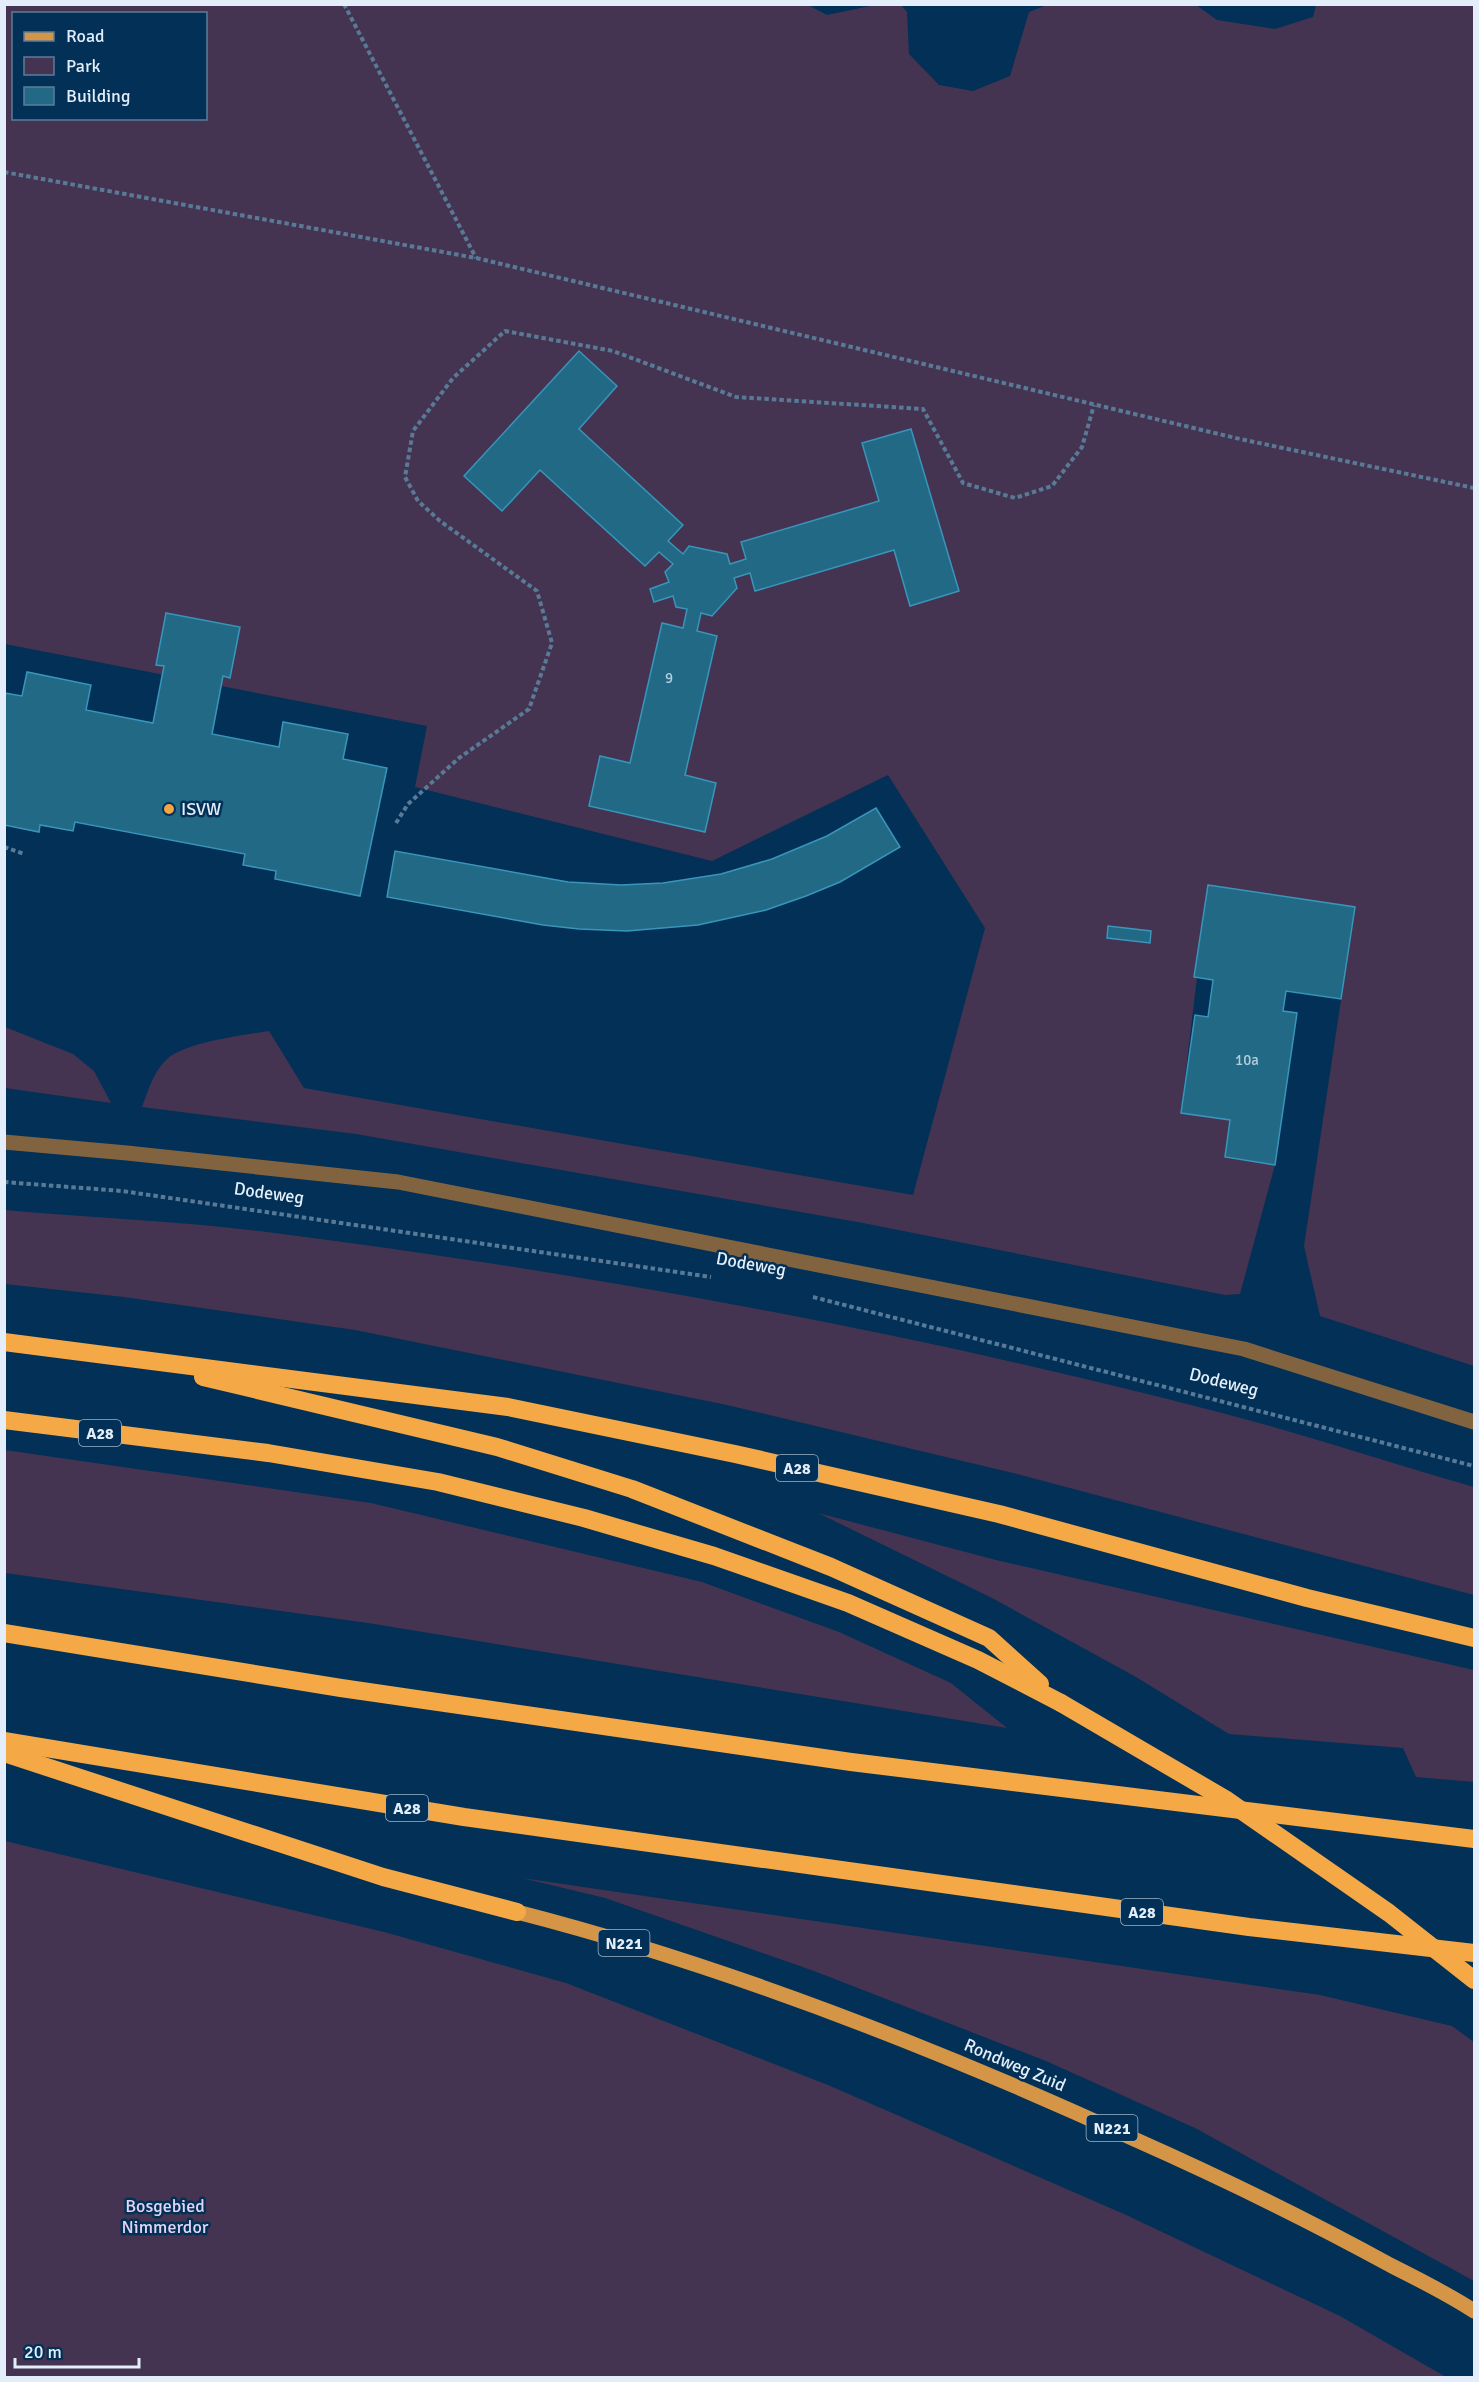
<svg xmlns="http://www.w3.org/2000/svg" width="1479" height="2382" viewBox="0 0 1479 2382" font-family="Signika,sans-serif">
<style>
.green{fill:#443451;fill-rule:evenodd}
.building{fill:#226986;stroke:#3995bb;stroke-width:1.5}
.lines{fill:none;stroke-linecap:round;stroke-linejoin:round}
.path{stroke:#597a96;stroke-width:4;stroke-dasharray:4.5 3;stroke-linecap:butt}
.minor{stroke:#826340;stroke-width:15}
.major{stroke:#d49546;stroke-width:15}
.highway{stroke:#f4a846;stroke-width:18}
.highway-bridge{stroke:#f4a846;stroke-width:18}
.poi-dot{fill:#f2a541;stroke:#023056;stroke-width:2}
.labels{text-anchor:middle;stroke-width:5;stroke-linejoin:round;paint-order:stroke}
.number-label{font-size:15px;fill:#b3cddd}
.shield{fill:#023056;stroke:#a0b5c9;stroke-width:1.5}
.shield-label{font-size:16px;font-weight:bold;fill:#e3eefa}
.poi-label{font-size:18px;fill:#e3eefa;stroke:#023056;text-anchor:start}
.street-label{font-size:18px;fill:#e3eefa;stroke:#023056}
.park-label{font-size:18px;fill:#e5d5f4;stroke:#023056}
</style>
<rect width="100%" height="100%" fill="#023056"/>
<g class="green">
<path d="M806,4l21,11 48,-10h26l6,7 2,42 30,31 34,6 37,-15 19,-64 18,-7h149l21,15 58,9 38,-12 3,-12h158v1361l-154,-50 -16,-70 51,-339 -147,-22 -27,227 49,8 -5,37 50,8 -35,129 -15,1 -362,-72 -507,-89 -214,-27c6,-17 11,-33 23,-46 17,-19 79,-26 104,-30l35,57 609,107 72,-267 -97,-153 -176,86 -297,-74 12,-61 -422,-82 -1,-639zM14,14h192v104h-192z"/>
<polygon points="5,1027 73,1054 94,1071 111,1103 5,1088"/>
<path d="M5,1210c87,8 175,11 262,22 322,41 641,99 955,181 85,22 168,50 252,74v108l-461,-122 -286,-68 -372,-75 -231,-33 -119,-13z"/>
<polygon points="5,1450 371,1503 702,1582 839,1632 951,1683 1007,1728 368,1623 5,1573"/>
<polygon points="818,1513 996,1560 1474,1670 1474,1782 1416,1777 1403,1748 1229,1734 1136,1677 992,1598"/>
<polygon points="5,1841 384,1932 566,1983 828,2085 1124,2214 1340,2316 1446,2377 5,2377"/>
<polygon points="522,1878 1320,1995 1452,2026 1474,2042 1474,2281 1195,2128 1046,2061 814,1971 605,1898"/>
</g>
<g class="building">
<polygon points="579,351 617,386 579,429 683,525 668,541 683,554 689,546 727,554 730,564 746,559 741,542 879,501 862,443 911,429 959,591 910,606 894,550 755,591 750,573 734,578 737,588 712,616 701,613 697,631 717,636 685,775 716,783 705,832 589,806 600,756 630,763 662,623 683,628 687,609 676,607 673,596 654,602 650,589 669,582 665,572 673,564 659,552 645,566 540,470 502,511 464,476"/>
<polygon points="166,613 240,627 230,678 223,676 212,734 279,747 283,722 348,734 343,759 387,768 360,896 275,879 276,871 243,865 245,854 75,822 73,831 40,825 39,832 4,825 4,693 22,696 27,672 91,685 86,710 153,723 164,666 156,665"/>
<polygon points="876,808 900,847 840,882 806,896 766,910 698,925 627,931 579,929 543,925 387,897 395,851 568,882 621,885 663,883 721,874 772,859 827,836"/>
<polygon points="1208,885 1355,907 1341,999 1286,991 1283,1011 1297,1013 1275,1165 1225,1157 1230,1120 1181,1113 1195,1015 1208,1017 1213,980 1194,977"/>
<polygon points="1108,926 1151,931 1150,943 1107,938"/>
</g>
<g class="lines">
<g class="path">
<polyline points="344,4 476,258"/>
<polyline points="4,172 476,258 1240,439 1474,488"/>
<polyline points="396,823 408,804 459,758 529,709 552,643 537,591 440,521 418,501 405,477 413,431 453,378 505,331 613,351 736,397 923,409 963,483 1015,498 1052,486 1082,447 1094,405"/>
<polyline points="4,847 24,854"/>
<polyline points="4,1182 122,1191 711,1277"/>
<polyline points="813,1297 1474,1466"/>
</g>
<polyline class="minor" points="4,1142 127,1153 398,1182 1244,1349 1474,1422"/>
<path class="major" d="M517,1912c210,54 421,137 617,227 88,39 174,81 258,127 28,14 56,28 82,45"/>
<g class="highway">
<polyline points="4,1342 508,1407 735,1454 999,1514 1307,1598 1474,1638"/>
<polyline points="203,1377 497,1447 632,1489 831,1567 989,1638 1040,1684"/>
<polyline points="4,1420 268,1453 438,1482 584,1518 714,1556 848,1603 978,1660 1061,1703"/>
<polyline points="4,1633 341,1688 851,1762 1474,1839"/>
<polyline points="4,1741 464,1817 1249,1927 1474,1953"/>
<polyline points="4,1753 383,1877 517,1912"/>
</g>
<polyline class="highway-bridge" points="1061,1703 1225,1799 1389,1913 1474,1980"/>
</g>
<circle class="poi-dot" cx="169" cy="809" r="6"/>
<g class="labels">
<g class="number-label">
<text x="669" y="683">9</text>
<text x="1247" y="1065">10a</text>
</g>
<g class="shield">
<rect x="79" y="1420" width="42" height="26" rx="4.5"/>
<rect x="776" y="1455" width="42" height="26" rx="4.5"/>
<rect x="386" y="1795" width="42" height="26" rx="4.5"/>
<rect x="1121" y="1899" width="42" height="26" rx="4.5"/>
<rect x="598.5" y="1930" width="51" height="26" rx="4.5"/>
<rect x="1086.5" y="2115" width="51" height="26" rx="4.5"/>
</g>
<g class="shield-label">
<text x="100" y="1439">A28</text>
<text x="797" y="1474">A28</text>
<text x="407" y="1814">A28</text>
<text x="1142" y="1918">A28</text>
<text x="624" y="1949">N221</text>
<text x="1112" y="2134">N221</text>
</g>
<g class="poi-label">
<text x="181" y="815">ISVW</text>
</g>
<g class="street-label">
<text transform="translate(269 1193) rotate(8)" y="6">Dodeweg</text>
<text transform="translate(751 1264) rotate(10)" y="6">Dodeweg</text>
<text transform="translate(1224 1382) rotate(14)" y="6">Dodeweg</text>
<text transform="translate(1015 2065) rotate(23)" y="6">Rondweg Zuid</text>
</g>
<g class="park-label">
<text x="165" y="2212">Bosgebied<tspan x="165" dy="21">Nimmerdor</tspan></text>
</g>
</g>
<rect width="1479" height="2382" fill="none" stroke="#e3eefa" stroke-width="12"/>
<rect x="12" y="12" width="195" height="108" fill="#023056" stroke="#5c7c98" stroke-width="1.5"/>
<rect x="24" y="32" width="30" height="9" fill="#d49546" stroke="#5c7c98" stroke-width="1.5"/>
<text x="66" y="42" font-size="18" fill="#e3eefa">Road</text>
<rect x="24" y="57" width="30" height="18" fill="#443451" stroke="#5c7c98" stroke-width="1.5"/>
<text x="66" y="72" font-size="18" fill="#e3eefa">Park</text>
<rect x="24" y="87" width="30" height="18" fill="#226986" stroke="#5c7c98" stroke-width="1.5"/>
<text x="66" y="102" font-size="18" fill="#e3eefa">Building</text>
<path d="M15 2358v9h124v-9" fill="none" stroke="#e3eefa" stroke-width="3"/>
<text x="24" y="2358" font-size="18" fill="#e3eefa" stroke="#023056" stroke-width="4.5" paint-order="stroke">20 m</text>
</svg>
